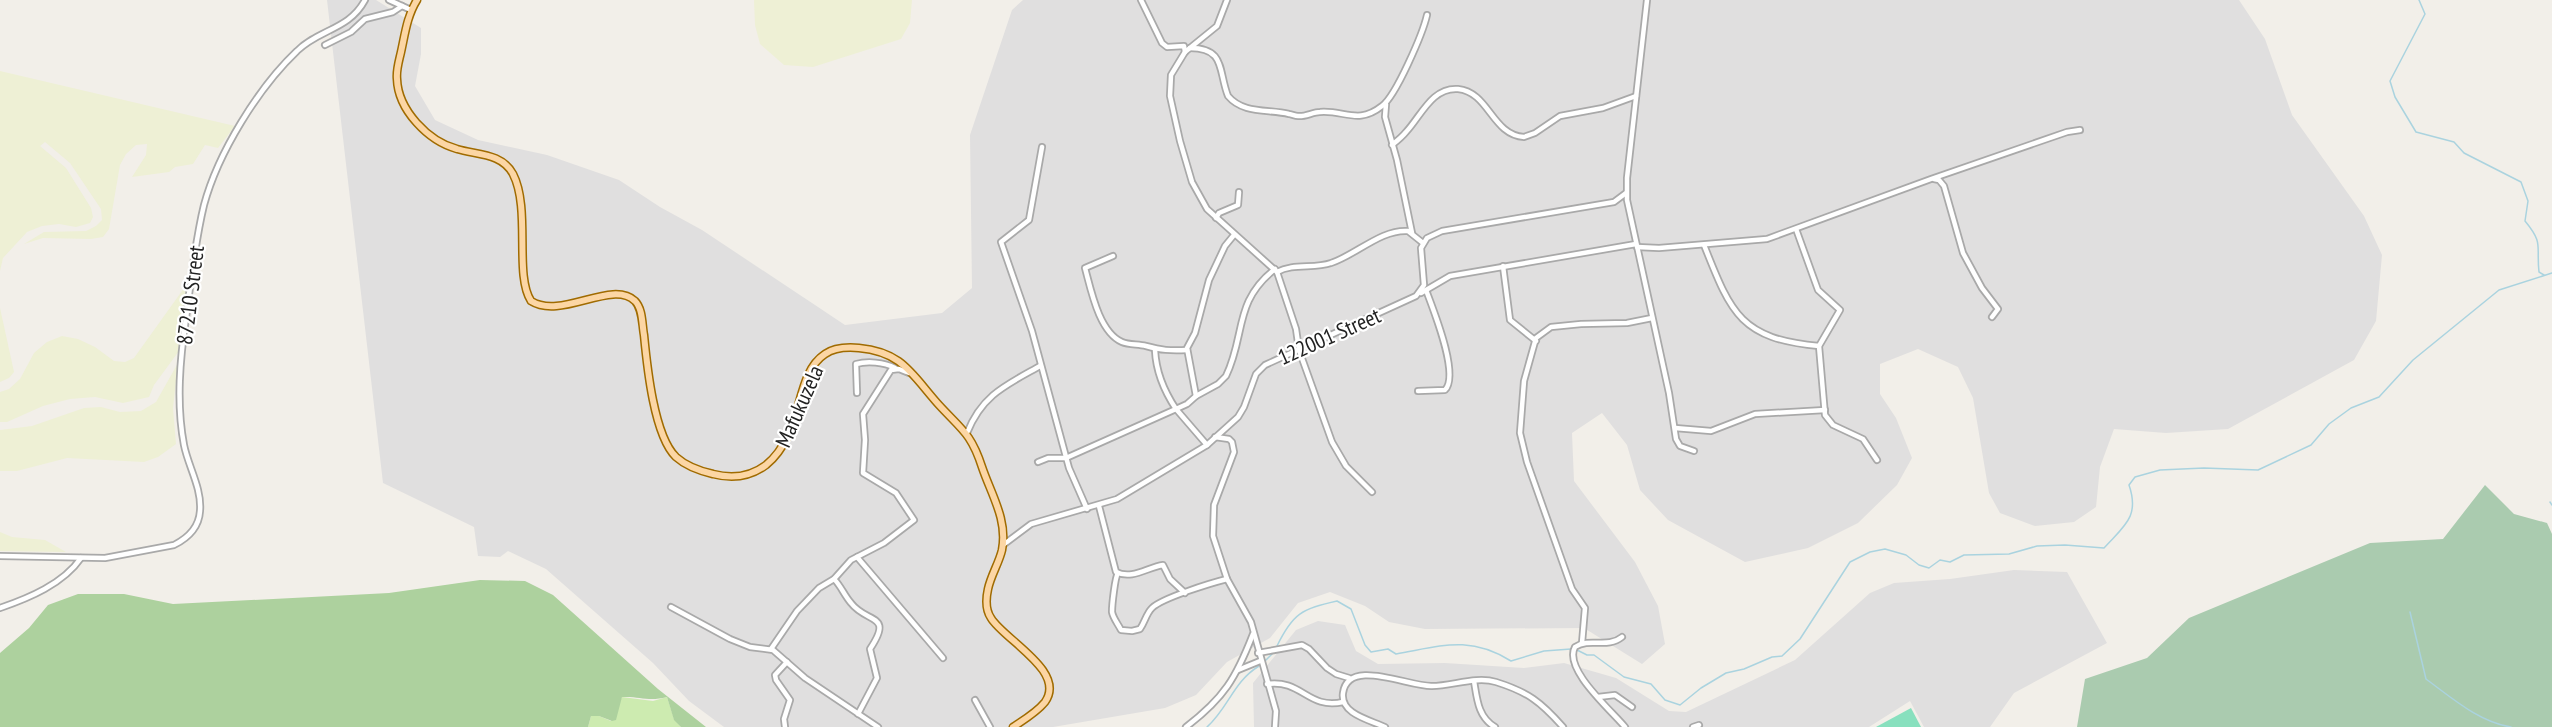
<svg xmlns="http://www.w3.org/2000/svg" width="2552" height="727" viewBox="0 0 2552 727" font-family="'PT Sans Narrow',sans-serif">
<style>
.residential{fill:#e0dfdf}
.farmland{fill:#eef0d5}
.grass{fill:#cdebb0}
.forest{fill:#add19e}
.cemetery{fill:#aacbaf}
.pitch{fill:#88e0be}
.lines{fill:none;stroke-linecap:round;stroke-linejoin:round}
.stream{stroke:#aad3df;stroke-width:1.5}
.minor-casing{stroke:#a9a9a9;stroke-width:8}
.major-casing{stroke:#a06b00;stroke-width:9}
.minor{stroke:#fff;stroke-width:4.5}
.major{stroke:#fcd6a4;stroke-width:6}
.labels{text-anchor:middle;stroke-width:4.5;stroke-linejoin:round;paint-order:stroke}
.street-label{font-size:22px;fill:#222;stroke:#fff}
</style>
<rect width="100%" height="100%" fill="#f2efe9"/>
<g class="residential">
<polygon points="327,0 376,0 421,28 421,54 415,86 435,120 478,140 547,155 619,180 660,207 702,230 845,325 942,313 972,288 970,135 1012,10 1023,0 2239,0 2265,39 2292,115 2364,216 2382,255 2376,321 2354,360 2228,429 2166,433 2114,429 2100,467 2096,507 2074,522 2035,526 2000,513 1989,493 1973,398 1958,367 1918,349 1880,364 1880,394 1896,418 1912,458 1897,485 1858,523 1808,548 1745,562 1668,520 1640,490 1627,445 1602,413 1572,433 1574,481 1635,562 1658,606 1665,644 1642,664 1584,628 1425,629 1389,622 1365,606 1330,592 1298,603 1270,638 1227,662 1196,695 1165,708 1053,727 724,727 689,701 653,663 546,569 508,551 500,557 478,556 474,527 383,483"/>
<polygon points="2014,570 2067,572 2107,643 2014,693 1990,727 1924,727 1910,701 1869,727 1254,727 1253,683 1296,630 1318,621 1345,625 1356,651 1378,664 1445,663 1524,668 1564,663 1616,678 1669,711 1686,712 1795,660 1870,593 1894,583 1950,579"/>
</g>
<g class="farmland">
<polygon points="912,0 910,23 901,39 813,67 784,65 760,44 755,25 754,0"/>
<polygon points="0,71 235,126 218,148 205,145 193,164 175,167 169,172 132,177 146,155 147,144 136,145 126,154 120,165 109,229 103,237 91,239 43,238 24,244 44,232 86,231 96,226 102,220 101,209 70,163 45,142 40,146 66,168 91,208 93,217 90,223 76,227 59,224 42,226 27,232 3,258 0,271"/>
<polygon points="187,284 179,351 154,385 149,397 123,403 95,397 70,399 43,406 7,422 0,422 0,392 9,389 20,379 34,353 47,342 62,336 78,339 95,347 114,361 125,362 134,358"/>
<polygon points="0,308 14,372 9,378 0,382"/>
<polygon points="178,363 173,408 176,444 158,457 144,462 67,458 17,471 0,471 0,430 32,426 84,408 101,407 120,412 141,411 156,402"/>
<polygon points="0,532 12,537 45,540 66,552 0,551"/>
</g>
<polygon class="grass" points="622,697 653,701 667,697 674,719 681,727 588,727 591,716 599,716 611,721"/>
<path class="forest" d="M480,580l45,1 28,14 105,94 48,38h-25l-7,-7 -7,-23c-19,5 -27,-1 -45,0l-6,23 -4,1 -13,-5h-8l-3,11h-588v-74l29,-25 19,-23 30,-11h46l49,10 216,-11z"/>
<polygon class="cemetery" points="2485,485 2514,514 2547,523 2552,534 2552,727 2077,727 2085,679 2147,658 2189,618 2370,543 2443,539"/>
<polygon class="pitch" points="1911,708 1921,727 1876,727"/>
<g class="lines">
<g class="stream">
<path d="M2419,0l6,14 -35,67 5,16 21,35 38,10 10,11 57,29 7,19 -3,20c19,23 11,24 14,51l5,3"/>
<polyline points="2550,502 2552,505"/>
<path d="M2410,612l16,67c26,19 53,43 85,48"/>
<path d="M1277,646c16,-33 25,-37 60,-45l14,8 14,36 6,7 17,-3 8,5c46,-8 73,-19 115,7l33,-10 27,-2"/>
<path d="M1575,649l12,6h7l30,22 27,7 14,16 15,5 21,-17 25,-15 18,-4 28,-12 10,-1 18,-17 50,-77 20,-10 15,-3 21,6 13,10 10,3 11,-8 10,2 14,-7 45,-1 28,-8 28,-1 39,3c20,-22 36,-31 25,-63l6,-8 25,-7 44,-2 54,2 53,-25 18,-21 22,-16 28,-11 34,-37 86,-70 53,-17"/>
<polyline points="1263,663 1274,652"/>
<path d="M1207,727c22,-20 26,-45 52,-61"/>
</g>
<g class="minor-casing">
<g id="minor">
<polyline points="389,0 411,10"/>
<polyline points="1141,0 1162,43 1167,47 1184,46 1185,52"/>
<polyline points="1227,0 1217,26 1185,52 1171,75 1170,96 1180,141 1192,182 1207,209 1277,272 1296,329 1299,350 1332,442 1346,466 1372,492"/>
<polyline points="1647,0 1627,178 1627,200 1669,393 1676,439 1680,446 1694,451"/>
<polyline points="325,45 351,32 365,19 393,12 402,6"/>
<path d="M1190,48c36,0 28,23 38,48 15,18 40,13 61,18 2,0 6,2 9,2 7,1 15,-4 22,-4 25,-2 38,13 62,-6 14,-10 41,-73 45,-91"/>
<polyline points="1386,104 1385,117 1397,160 1412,233"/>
<path d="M1392,145c5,-4 10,-8 14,-13 15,-16 26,-45 52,-43 31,3 34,46 66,48l11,-4 25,-17 43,-8 33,-12"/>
<polyline points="1042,147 1029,220 1001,242 1032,331 1069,468 1087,509"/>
<polyline points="1934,179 1939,180 1944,186 1963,253 1982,288 1998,309 1992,317"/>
<polyline points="1216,218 1219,213 1238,205 1239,192"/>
<polyline points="1796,229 1818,290 1840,310 1819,346 1825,415 1833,425 1863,439 1877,460"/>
<path d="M1704,245c27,68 36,94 115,101"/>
<polyline points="1637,247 1659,248 1767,239 1931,179 2067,132 2080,130"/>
<path d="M1113,256l-28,12c6,22 14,64 37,74 7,3 16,2 24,4 15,4 24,5 41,4"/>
<polyline points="1503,266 1510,320 1536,341"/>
<path d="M1277,272c16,-9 37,-3 54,-9 25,-8 50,-34 77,-32l15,12"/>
<polyline points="1421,293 1450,276 1636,244"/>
<path d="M1155,350c1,22 9,41 21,59l11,-5 9,-8 -9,-48 8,-15 14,-53 16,-34 9,-11"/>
<path d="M1418,391l27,-1c15,-15 -12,-81 -19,-100"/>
<path d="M857,393l-1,-29c11,-3 28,-2 39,4"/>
<path d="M1196,396l22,-12 8,-8c20,-41 7,-74 49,-107"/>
<polyline points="1675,428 1711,431 1755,414 1825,410"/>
<path d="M967,433c15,-38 39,-48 73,-67"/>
<polyline points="1215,437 1229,439 1232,442 1234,452 1214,505 1213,536 1227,579 1251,622 1276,711 1275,727"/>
<polyline points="1038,462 1048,458 1066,458 1176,409 1207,445"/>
<path d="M1099,506l17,66c16,8 32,-5 47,-7l7,14 15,14"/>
<polyline points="1003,545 1031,524 1117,499 1207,445 1238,417 1244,407 1256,374 1265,365 1416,296 1424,285 1421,248 1427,238 1442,231 1614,202 1626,193"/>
<path d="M0,556l105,2 69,-13c14,-7 25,-18 26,-34 2,-23 -12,-45 -16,-66 -8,-42 -4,-86 2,-127 5,-38 9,-76 18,-113 14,-52 54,-117 93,-154 22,-22 52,-21 68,-51"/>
<polyline points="857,557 943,658"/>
<path d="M1118,573c-3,4 -6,32 -6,39 1,6 6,12 9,18l11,1 8,-2c5,-7 6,-15 12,-21 10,-10 59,-25 75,-29"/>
<path d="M834,579c7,7 10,16 17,24 16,21 43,10 19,46l7,29 -19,36"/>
<polyline points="671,607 730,639 750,647 773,650 805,678 878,727"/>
<path d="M0,608c29,-10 63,-24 81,-50"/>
<path d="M1622,637c-15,12 -32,0 -47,10 -12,22 36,63 50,80"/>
<polyline points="1582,643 1585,608 1572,589 1527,462 1520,433 1524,381 1536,338 1551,327 1581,324 1627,323 1652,318"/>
<polyline points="771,649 797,611 819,588 834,579 851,560 884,543 914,520 896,493 863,473 865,440 863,414 891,370 899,369 909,373"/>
<polyline points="1258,653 1302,645 1309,649 1327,668 1336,674 1349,678"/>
<polyline points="1238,670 1260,661"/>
<path d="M1474,681c3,18 4,36 21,46"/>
<path d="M1267,684c35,-5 41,26 76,18"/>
<polyline points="1598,697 1615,695 1632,707"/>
<polyline points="975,700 990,727"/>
<polyline points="785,727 784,719 790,700 776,680 775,675 787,662"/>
<path d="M1186,727c38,-29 50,-49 67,-93"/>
<path d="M1385,727c-15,-7 -45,-13 -42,-34 5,-36 66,-6 89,-7 20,0 44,-10 64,-4 32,10 45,20 67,45"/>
<polyline points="1693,727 1699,725"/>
</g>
</g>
<g class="major-casing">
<path id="major" d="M417,0c-10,16 -12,34 -16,52 -2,9 -5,18 -4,27 1,31 31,62 60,70 20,6 45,4 56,25 18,35 1,101 18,127 30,19 81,-22 104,0 8,8 7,24 9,34 3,31 10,101 32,122 10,9 24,14 37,17 19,5 37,3 53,-9 39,-32 27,-90 59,-111 10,-7 23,-7 34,-6 44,4 53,27 80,57 22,24 32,28 43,62 9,27 26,53 20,83 -3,13 -11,25 -14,39 -2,9 -3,20 3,29 12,21 76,53 54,84 -8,10 -21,18 -32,25"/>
</g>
<use href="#minor" class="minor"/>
<use href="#major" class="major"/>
</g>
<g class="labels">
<g class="street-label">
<text transform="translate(190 295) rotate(-83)" y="8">87210 Street</text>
<text transform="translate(1329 336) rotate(-24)" y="8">122001 Street</text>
<text transform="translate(799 406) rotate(-66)" y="8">Mafukuzela</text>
</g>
</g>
</svg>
